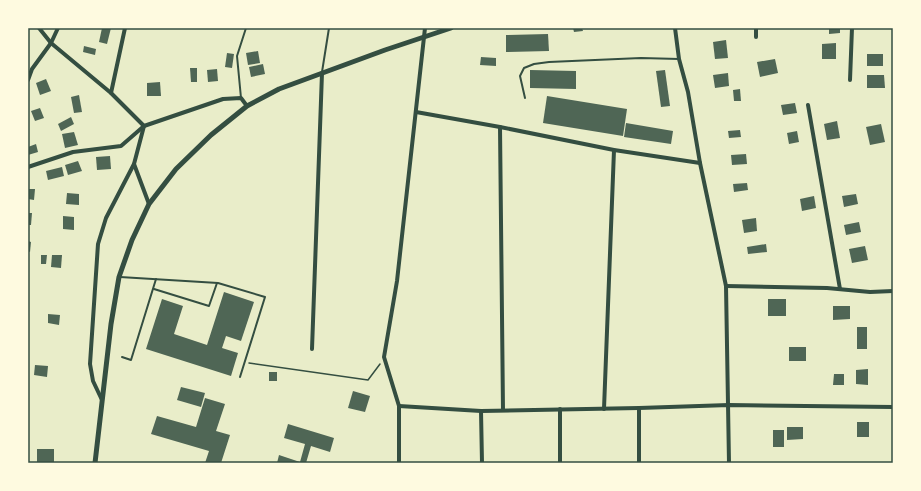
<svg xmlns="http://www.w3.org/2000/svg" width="921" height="491" viewBox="0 0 921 491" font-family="'PT Sans Narrow',sans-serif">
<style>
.building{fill:#4f6655}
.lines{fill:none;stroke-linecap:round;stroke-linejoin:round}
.path{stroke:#344e41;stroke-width:1.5}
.service{stroke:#344e41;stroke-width:2}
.minor{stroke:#344e41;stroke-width:4}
.tertiary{stroke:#344e41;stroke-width:5}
.neatline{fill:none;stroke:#344e41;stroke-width:1.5}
</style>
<rect width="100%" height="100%" fill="#e9edc9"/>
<g class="building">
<polygon points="102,28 111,28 107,44 99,42"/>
<polygon points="573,28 582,28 583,31 574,32"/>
<polygon points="829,28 840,28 840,33 829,34"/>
<polygon points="548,34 549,51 506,52 506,35"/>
<polygon points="726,40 728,58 715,59 713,42"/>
<polygon points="836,43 836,59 822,59 822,44"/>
<polygon points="84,46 96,49 95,55 83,52"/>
<polygon points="258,51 260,63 248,65 246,53"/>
<polygon points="227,53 234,54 232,68 225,67"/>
<rect x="867" y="54" width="16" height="12"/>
<polygon points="481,57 496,58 496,66 480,65"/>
<polygon points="775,59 778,73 760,77 757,62"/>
<polygon points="263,64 265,74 251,77 249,67"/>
<polygon points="190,68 197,68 197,82 191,82"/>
<polygon points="217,69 218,81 208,82 207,70"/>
<polygon points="530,70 576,71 576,89 530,88"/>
<polygon points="665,70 670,106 661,107 656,71"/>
<polygon points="728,73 729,86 715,88 713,75"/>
<polygon points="867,75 884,75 885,88 867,88"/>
<polygon points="46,79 51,91 40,95 36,83"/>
<polygon points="160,82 161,96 147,96 147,83"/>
<polygon points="740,89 741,101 734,101 733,90"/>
<polygon points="79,95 82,112 74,113 71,97"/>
<polygon points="547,96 627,109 623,136 543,123"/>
<polygon points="795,103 797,113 783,115 781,105"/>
<polygon points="40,108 44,118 35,121 31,111"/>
<polygon points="71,117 74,124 61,131 58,124"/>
<polygon points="837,121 840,138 827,140 824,124"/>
<polygon points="626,123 673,131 671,144 624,137"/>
<polygon points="881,124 885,142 870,145 866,127"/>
<polygon points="740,130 741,137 729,138 728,131"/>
<polygon points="797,131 799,142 789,144 787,133"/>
<polygon points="74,132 78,145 65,148 62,134"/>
<polygon points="36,144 38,152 28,155 28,147"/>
<polygon points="746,154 747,164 732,165 731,155"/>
<polygon points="110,156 111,169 97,170 96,157"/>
<polygon points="78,161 82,171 68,175 65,165"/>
<polygon points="62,167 64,176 48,180 46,171"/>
<polygon points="747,183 748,190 734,192 733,184"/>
<polygon points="28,189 35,189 34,200 28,199"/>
<polygon points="67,193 79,194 79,205 66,204"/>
<polygon points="856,194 858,204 844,207 842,196"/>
<polygon points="814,196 816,208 802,211 800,199"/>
<polygon points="28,213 32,213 31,225 28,225"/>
<polygon points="63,216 74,217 74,230 63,229"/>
<polygon points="756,218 757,231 744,233 742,220"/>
<polygon points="859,222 861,232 846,235 844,225"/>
<polygon points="28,241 31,242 30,252 28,251"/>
<polygon points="766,244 767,252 748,254 747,247"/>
<polygon points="865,246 868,260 852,263 849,249"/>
<polygon points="41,255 47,255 46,264 41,264"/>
<polygon points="52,255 62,255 61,268 51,267"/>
<polygon points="224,292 254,302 241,341 226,336 222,348 238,353 231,376 146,349 162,299 183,306 174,334 207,345"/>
<rect x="768" y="299" width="18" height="17"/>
<polygon points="833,306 850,306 850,319 833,320"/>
<polygon points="48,314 60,315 59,325 48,323"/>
<rect x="857" y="327" width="10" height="22"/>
<rect x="789" y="347" width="17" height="14"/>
<polygon points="35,365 48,366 47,377 34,375"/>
<polygon points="868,369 868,385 856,384 856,370"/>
<rect x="269" y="372" width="8" height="9"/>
<polygon points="834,374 844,374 844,385 833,385"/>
<polygon points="181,387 205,393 201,407 177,400"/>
<polygon points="353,391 370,396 365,412 348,408"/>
<polygon points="205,398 225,404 216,431 230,435 221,463 205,463 209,451 151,434 157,416 196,427"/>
<rect x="857" y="422" width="12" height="15"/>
<polygon points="288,424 334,438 330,452 311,446 306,463 277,463 279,455 300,462 305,444 284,438"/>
<polygon points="787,427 803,427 803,439 787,440"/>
<rect x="773" y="430" width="11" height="17"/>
<rect x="37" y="449" width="17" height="14"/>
</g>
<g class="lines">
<polyline class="path" points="249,363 368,380 380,364"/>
<g class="service">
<polyline points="322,72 329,28"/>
<polyline points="241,98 237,56 246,28"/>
<polyline points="525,98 520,76 524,68 534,64 549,62 641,58 679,59"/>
<polyline points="120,277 218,283 265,297 240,377"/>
<polyline points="154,289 209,306 217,283"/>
<polyline points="122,357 131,360 156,279"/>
</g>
<g class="minor">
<polyline points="39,28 51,43 111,93 144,126 134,164 106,218 98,244 90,364 93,381 102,400"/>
<polyline points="675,28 679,59 688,92 700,163 726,286 729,463"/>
<polyline points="756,37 756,28"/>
<polyline points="28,80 32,69 51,43 58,28"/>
<polyline points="850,80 852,28"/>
<polyline points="111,93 125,28"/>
<polyline points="808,105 840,289"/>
<polyline points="416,112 500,127 614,150 700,163"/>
<polyline points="500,127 503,410"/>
<polyline points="134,164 149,204"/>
<polyline points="28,167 73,152 121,146 144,126 223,99 241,98 247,106"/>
<polyline points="726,286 827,288 870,292 893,291"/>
<polyline points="312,349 322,73"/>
<polyline points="399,406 481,411 639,408 729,405 893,407"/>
<polyline points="639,408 639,463"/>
<polyline points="560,409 560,463"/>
<polyline points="604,409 614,150"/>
<polyline points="481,411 482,463"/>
<polyline points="399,463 399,406 384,357 397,281 425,28"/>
</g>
<polyline class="tertiary" points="95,463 111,324 119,277 132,240 149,204 176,169 211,135 247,106 279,89 385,50 451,28"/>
</g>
<rect width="921" height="491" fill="none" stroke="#fefae0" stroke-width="58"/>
<rect x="29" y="29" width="863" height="433" class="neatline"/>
</svg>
